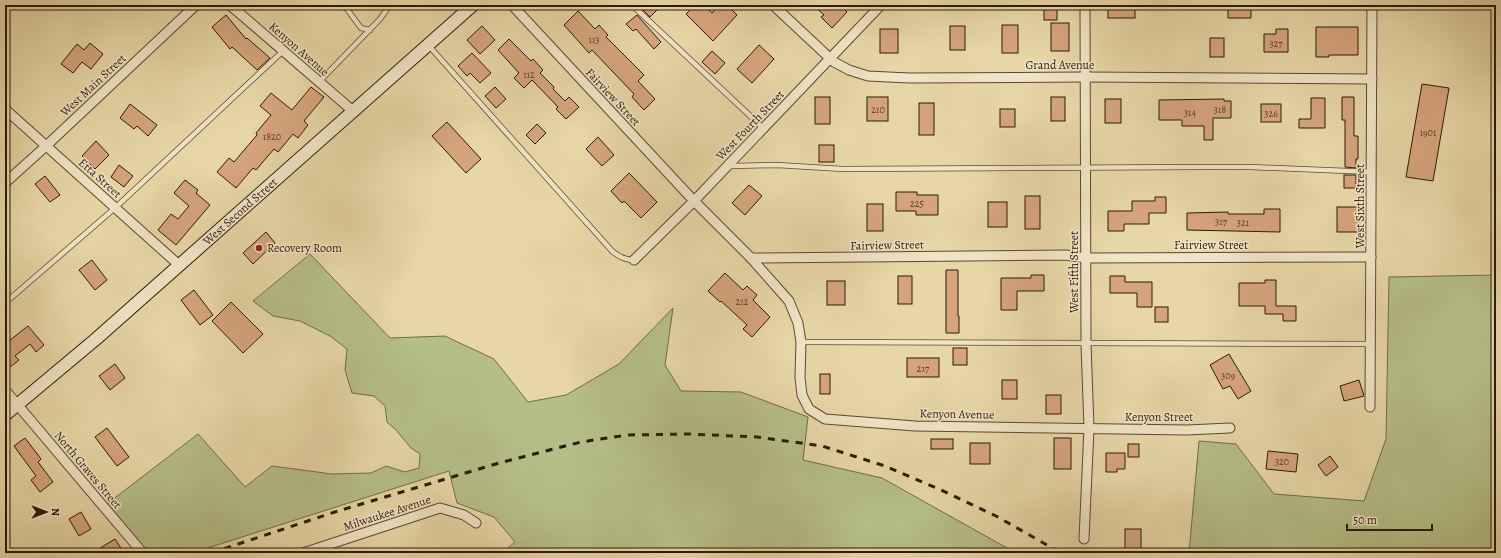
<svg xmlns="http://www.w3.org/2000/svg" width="1501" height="558" viewBox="0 0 1501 558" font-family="Alegreya,serif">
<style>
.green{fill:#b5be87;stroke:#706c48}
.building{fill:#d5a47c;stroke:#2b1a08}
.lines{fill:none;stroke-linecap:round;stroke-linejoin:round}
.service-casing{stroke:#5a4930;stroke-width:6}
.minor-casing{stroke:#5a4930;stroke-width:11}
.secondary-casing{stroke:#2b1a08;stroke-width:14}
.service{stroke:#efe4c5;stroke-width:4.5}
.minor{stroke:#efe4c5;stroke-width:9}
.secondary{stroke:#efe4c5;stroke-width:12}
.rail{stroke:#2b1a08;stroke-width:3;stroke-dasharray:7 7;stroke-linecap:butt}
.poi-dot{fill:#8f2418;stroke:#efe4c5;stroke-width:1.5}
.labels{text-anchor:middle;stroke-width:3;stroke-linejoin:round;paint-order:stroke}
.number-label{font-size:10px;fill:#563c25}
.street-label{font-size:12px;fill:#2b1a08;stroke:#efe4c5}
.poi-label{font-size:12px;fill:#2b1a08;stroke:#efe4c5;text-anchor:start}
</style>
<rect width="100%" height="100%" fill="#e7d6a6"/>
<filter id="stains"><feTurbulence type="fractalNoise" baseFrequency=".005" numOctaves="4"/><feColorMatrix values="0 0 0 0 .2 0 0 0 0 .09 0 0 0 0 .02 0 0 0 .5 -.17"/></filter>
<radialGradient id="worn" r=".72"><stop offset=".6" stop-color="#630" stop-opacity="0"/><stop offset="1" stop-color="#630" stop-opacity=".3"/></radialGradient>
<g class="green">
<polygon points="310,254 390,338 445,336 494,359 528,402 566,395 619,364 673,308 665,365 681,391 741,392 808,417 803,460 882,478 1016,553 502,553 515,542 494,517 457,503 449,471 192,553 143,553 103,507 198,434 245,487 272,466 332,474 371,473 386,466 405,472 419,468 420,454 411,448 396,430 387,422 385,406 374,396 352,393 345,370 347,349 330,336 300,321 273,316 253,301"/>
<polygon points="1496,275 1496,553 1189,553 1199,441 1236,444 1274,494 1364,501 1386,439 1389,277"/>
</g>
<g class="building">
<polygon points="647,5 662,5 650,17 642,9"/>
<polygon points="695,5 704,5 712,13 719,5 727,5 737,15 713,41 686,14"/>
<polygon points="813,5 840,5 847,12 832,28 821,17 824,15"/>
<rect x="1108" y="5" width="27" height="13"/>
<polygon points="1228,5 1251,6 1251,18 1228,18"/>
<rect x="1044" y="6" width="13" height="14"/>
<polygon points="578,11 595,29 599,25 608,35 606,37 644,75 638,81 655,99 644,110 632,97 634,94 592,50 589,53 564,25"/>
<polygon points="226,15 246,39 247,38 270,58 257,70 232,47 230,49 212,27"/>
<polygon points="637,15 661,42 654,49 636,29 633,31 626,24"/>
<rect x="1051" y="23" width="18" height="28"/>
<rect x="1002" y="25" width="16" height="28"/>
<polygon points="482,26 495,40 480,54 467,40"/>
<rect x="950" y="26" width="15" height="24"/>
<polygon points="1316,27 1358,27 1358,55 1329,55 1329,57 1316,57"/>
<rect x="880" y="29" width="18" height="24"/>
<polygon points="1276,29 1288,29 1288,52 1264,52 1264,34 1276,34"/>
<rect x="1210" y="38" width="14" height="19"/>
<polygon points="509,39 531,61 533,59 543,70 540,73 554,87 553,89 565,101 569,97 579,107 566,119 556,109 558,107 532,80 524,88 514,78 519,73 498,50"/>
<polygon points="90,43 103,54 91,69 82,62 73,73 61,64 77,44 84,50"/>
<polygon points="759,45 774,59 752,83 737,69"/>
<polygon points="712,51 725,63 715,74 702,62"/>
<polygon points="472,53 491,73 480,83 470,73 467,76 458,66"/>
<polygon points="1422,84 1449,88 1433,181 1406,177"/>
<polygon points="311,87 324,97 304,121 308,125 298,138 293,134 278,152 274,149 256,170 253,168 236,188 217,172 229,158 234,162 257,135 256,133 271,115 260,106 271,93 292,110"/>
<polygon points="495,87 506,99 496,108 485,96"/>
<rect x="815" y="97" width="15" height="27"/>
<rect x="867" y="97" width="21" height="24"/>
<rect x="1051" y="97" width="14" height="24"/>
<polygon points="1342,97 1354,97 1354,136 1358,136 1358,159 1356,159 1356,168 1345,167 1345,120 1342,120"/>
<polygon points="1311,98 1325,98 1325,128 1299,128 1299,119 1311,119"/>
<rect x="1105" y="99" width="16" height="24"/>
<polygon points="1224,99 1224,101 1231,101 1231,118 1213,118 1213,140 1204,140 1204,126 1182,126 1182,120 1159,120 1159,100"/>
<rect x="919" y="103" width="15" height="32"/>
<polygon points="130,104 157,125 148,136 137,126 134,129 120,118"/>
<rect x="1261" y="104" width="20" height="18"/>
<rect x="1000" y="109" width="15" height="18"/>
<polygon points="447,122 481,159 466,173 432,136"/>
<polygon points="537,124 546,133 535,144 526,135"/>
<polygon points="598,137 614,155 602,166 586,149"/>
<polygon points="96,141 109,155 95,169 82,156"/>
<rect x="819" y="145" width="15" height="17"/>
<polygon points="119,165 133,176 124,187 111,177"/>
<polygon points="629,173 657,202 641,218 624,201 622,203 611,191"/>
<rect x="1344" y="175" width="12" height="13"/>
<polygon points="45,176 60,195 50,202 35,184"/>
<polygon points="185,180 198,190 196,193 210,205 176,245 158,230 171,214 178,219 189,206 174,193"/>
<polygon points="749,185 762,196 745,215 732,203"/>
<polygon points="896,192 917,192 917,195 938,195 938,215 916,215 916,211 896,211"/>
<rect x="1025" y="196" width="15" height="33"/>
<polygon points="1155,197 1166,197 1166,213 1149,213 1149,224 1124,224 1124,231 1108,231 1108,211 1132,211 1132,201 1155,201"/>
<rect x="988" y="202" width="19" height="25"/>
<rect x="867" y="204" width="16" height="27"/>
<rect x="1337" y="207" width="21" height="25"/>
<polygon points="1264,209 1280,209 1280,232 1187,230 1187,213 1228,212 1228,214 1264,214"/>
<polygon points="266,232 275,243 253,264 243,253"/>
<polygon points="92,260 107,280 95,290 79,270"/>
<polygon points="946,270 958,270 958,316 959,316 959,333 946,333"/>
<polygon points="725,273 743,290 747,286 757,295 753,300 770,317 752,337 743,329 747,325 721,301 720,302 708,291"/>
<polygon points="1031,275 1044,275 1044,291 1017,291 1017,310 1001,310 1001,278 1031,278"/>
<rect x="898" y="276" width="14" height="28"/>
<polygon points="1110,276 1125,276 1125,282 1152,282 1152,307 1137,307 1137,293 1110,293"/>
<polygon points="1265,280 1276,280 1276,306 1296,306 1296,321 1283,321 1283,314 1265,314 1265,306 1239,306 1239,283 1265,283"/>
<rect x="827" y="281" width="18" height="24"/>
<polygon points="194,290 213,315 200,325 181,300"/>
<polygon points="231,302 263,334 243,353 212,321"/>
<rect x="1155" y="307" width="13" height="15"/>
<polygon points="28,326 44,345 36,352 30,344 15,356 19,360 9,368 5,363 5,344"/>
<rect x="953" y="348" width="14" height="17"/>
<polygon points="1229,354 1251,391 1238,399 1230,386 1223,389 1210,365"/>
<rect x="907" y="358" width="32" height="19"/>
<polygon points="115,364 125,378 110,390 99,376"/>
<rect x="820" y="374" width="10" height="20"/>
<rect x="1002" y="380" width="15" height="19"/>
<polygon points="1359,380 1364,396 1344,401 1340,386"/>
<rect x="1046" y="395" width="15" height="19"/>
<polygon points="107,428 129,457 117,466 95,437"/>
<polygon points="25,438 41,459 38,462 53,482 40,492 31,480 36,476 14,446"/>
<rect x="1054" y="438" width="17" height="31"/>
<rect x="931" y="439" width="22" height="10"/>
<rect x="970" y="443" width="20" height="21"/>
<rect x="1128" y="444" width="11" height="13"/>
<polygon points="1268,451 1298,454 1296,472 1266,469"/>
<polygon points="1106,453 1125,453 1125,469 1117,469 1117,472 1106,472"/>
<polygon points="1330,456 1338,467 1326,476 1318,465"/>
<polygon points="81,512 91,529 79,536 69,519"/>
<rect x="1125" y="529" width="16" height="20"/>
<polygon points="115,539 124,553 92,553"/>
</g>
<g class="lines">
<g class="service-casing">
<g id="service">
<polyline points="344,5 361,28 370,30"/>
<polyline points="632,5 763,128"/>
<path d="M429,46l183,205c7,6 13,9 22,9"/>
<polyline points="319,82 380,19 390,5"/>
<polyline points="730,166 777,165 843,169 1198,167 1250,167 1372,172"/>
<polyline points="5,303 115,208 283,51"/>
<polyline points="801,342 1371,344"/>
</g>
</g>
<g class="minor-casing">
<g id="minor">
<polyline points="230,5 353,111"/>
<polyline points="512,5 694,201 751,258 1066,255 1086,258 1371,257"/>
<polyline points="773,5 834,62 849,70 868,76 909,78 1086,77 1372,79"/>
<polyline points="5,109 179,265"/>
<polyline points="5,183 46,146 196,5"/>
<polyline points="751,258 789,301 798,323 801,342 800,377 802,395 809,409 825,419 915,426 1187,430 1230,428"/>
<polyline points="634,260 694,201 881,5"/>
<polyline points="5,390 141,551"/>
<polyline points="1370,407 1372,5"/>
<polyline points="1084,539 1089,428 1086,344 1085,5"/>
<polyline points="303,553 440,508 464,515 476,523"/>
</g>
</g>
<g class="secondary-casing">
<g id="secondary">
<path id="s1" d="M5,415l91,-76 377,-334"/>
</g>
</g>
<use href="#service" class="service"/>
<use href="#minor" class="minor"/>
<use href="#secondary" class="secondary"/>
<polyline class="rail" points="211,553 338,511 499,463 581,442 627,435 689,434 757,437 822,446 885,466 939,489 996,516 1061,553"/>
</g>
<circle class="poi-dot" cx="259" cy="248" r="4"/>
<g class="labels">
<g class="number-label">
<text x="594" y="43">113</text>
<text x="1276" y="47">327</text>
<text x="529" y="78">112</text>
<text x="878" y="113">210</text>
<text x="1220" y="113">318</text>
<text x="1190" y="116">314</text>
<text x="1271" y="117">326</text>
<text x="1428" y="136">1901</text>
<text x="272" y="140">1820</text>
<text x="917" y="207">225</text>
<text x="1221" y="225">317</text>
<text x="1243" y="226">321</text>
<text x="742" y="305">212</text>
<text x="923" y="372">217</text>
<text x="1228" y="379">309</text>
<text x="1282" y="465">320</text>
</g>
<g class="street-label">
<text transform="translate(299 49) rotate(41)" y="4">Kenyon Avenue</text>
<text x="1060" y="69">Grand Avenue</text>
<text transform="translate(93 85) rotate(-43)" y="4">West Main Street</text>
<text transform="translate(613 97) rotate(47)" y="4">Fairview Street</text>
<text transform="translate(750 125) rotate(-46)" y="4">West Fourth Street</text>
<text transform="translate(100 178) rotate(42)" y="4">Etta Street</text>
<text transform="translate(1360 206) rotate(-90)" y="4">West Sixth Street</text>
<text dy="4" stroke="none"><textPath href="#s1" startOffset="311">West Second Street</textPath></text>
<text transform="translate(887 245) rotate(-1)" y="4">Fairview Street</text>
<text x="1211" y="249">Fairview Street</text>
<text transform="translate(1074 272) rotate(-90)" y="4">West Fifth Street</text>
<text transform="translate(957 414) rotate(1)" y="4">Kenyon Avenue</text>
<text x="1159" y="421">Kenyon Street</text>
<text transform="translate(88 470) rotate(50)" y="4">North Graves Street</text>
<text transform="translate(387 513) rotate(-18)" y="4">Milwaukee Avenue</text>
</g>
<g class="poi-label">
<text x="267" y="252">Recovery Room</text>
</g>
</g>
<rect width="1501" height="558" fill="none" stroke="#e7d6a6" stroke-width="20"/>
<rect x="6" y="6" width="1489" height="546" fill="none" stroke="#2b1a08" stroke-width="2"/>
<rect x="10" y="10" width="1481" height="538" fill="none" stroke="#2b1a08"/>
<g transform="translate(46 512) rotate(90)" stroke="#efe4c5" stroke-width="3" paint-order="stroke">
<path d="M0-3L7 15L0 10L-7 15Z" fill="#2b1a08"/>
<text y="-6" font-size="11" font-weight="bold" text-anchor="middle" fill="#2b1a08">N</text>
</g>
<path d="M1347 524v6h85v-6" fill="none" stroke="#2b1a08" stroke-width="2"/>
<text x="1353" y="524" font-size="12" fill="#2b1a08" stroke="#efe4c5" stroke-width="3" paint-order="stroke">50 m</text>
<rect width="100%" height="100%" filter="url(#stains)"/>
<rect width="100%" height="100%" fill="url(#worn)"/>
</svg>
